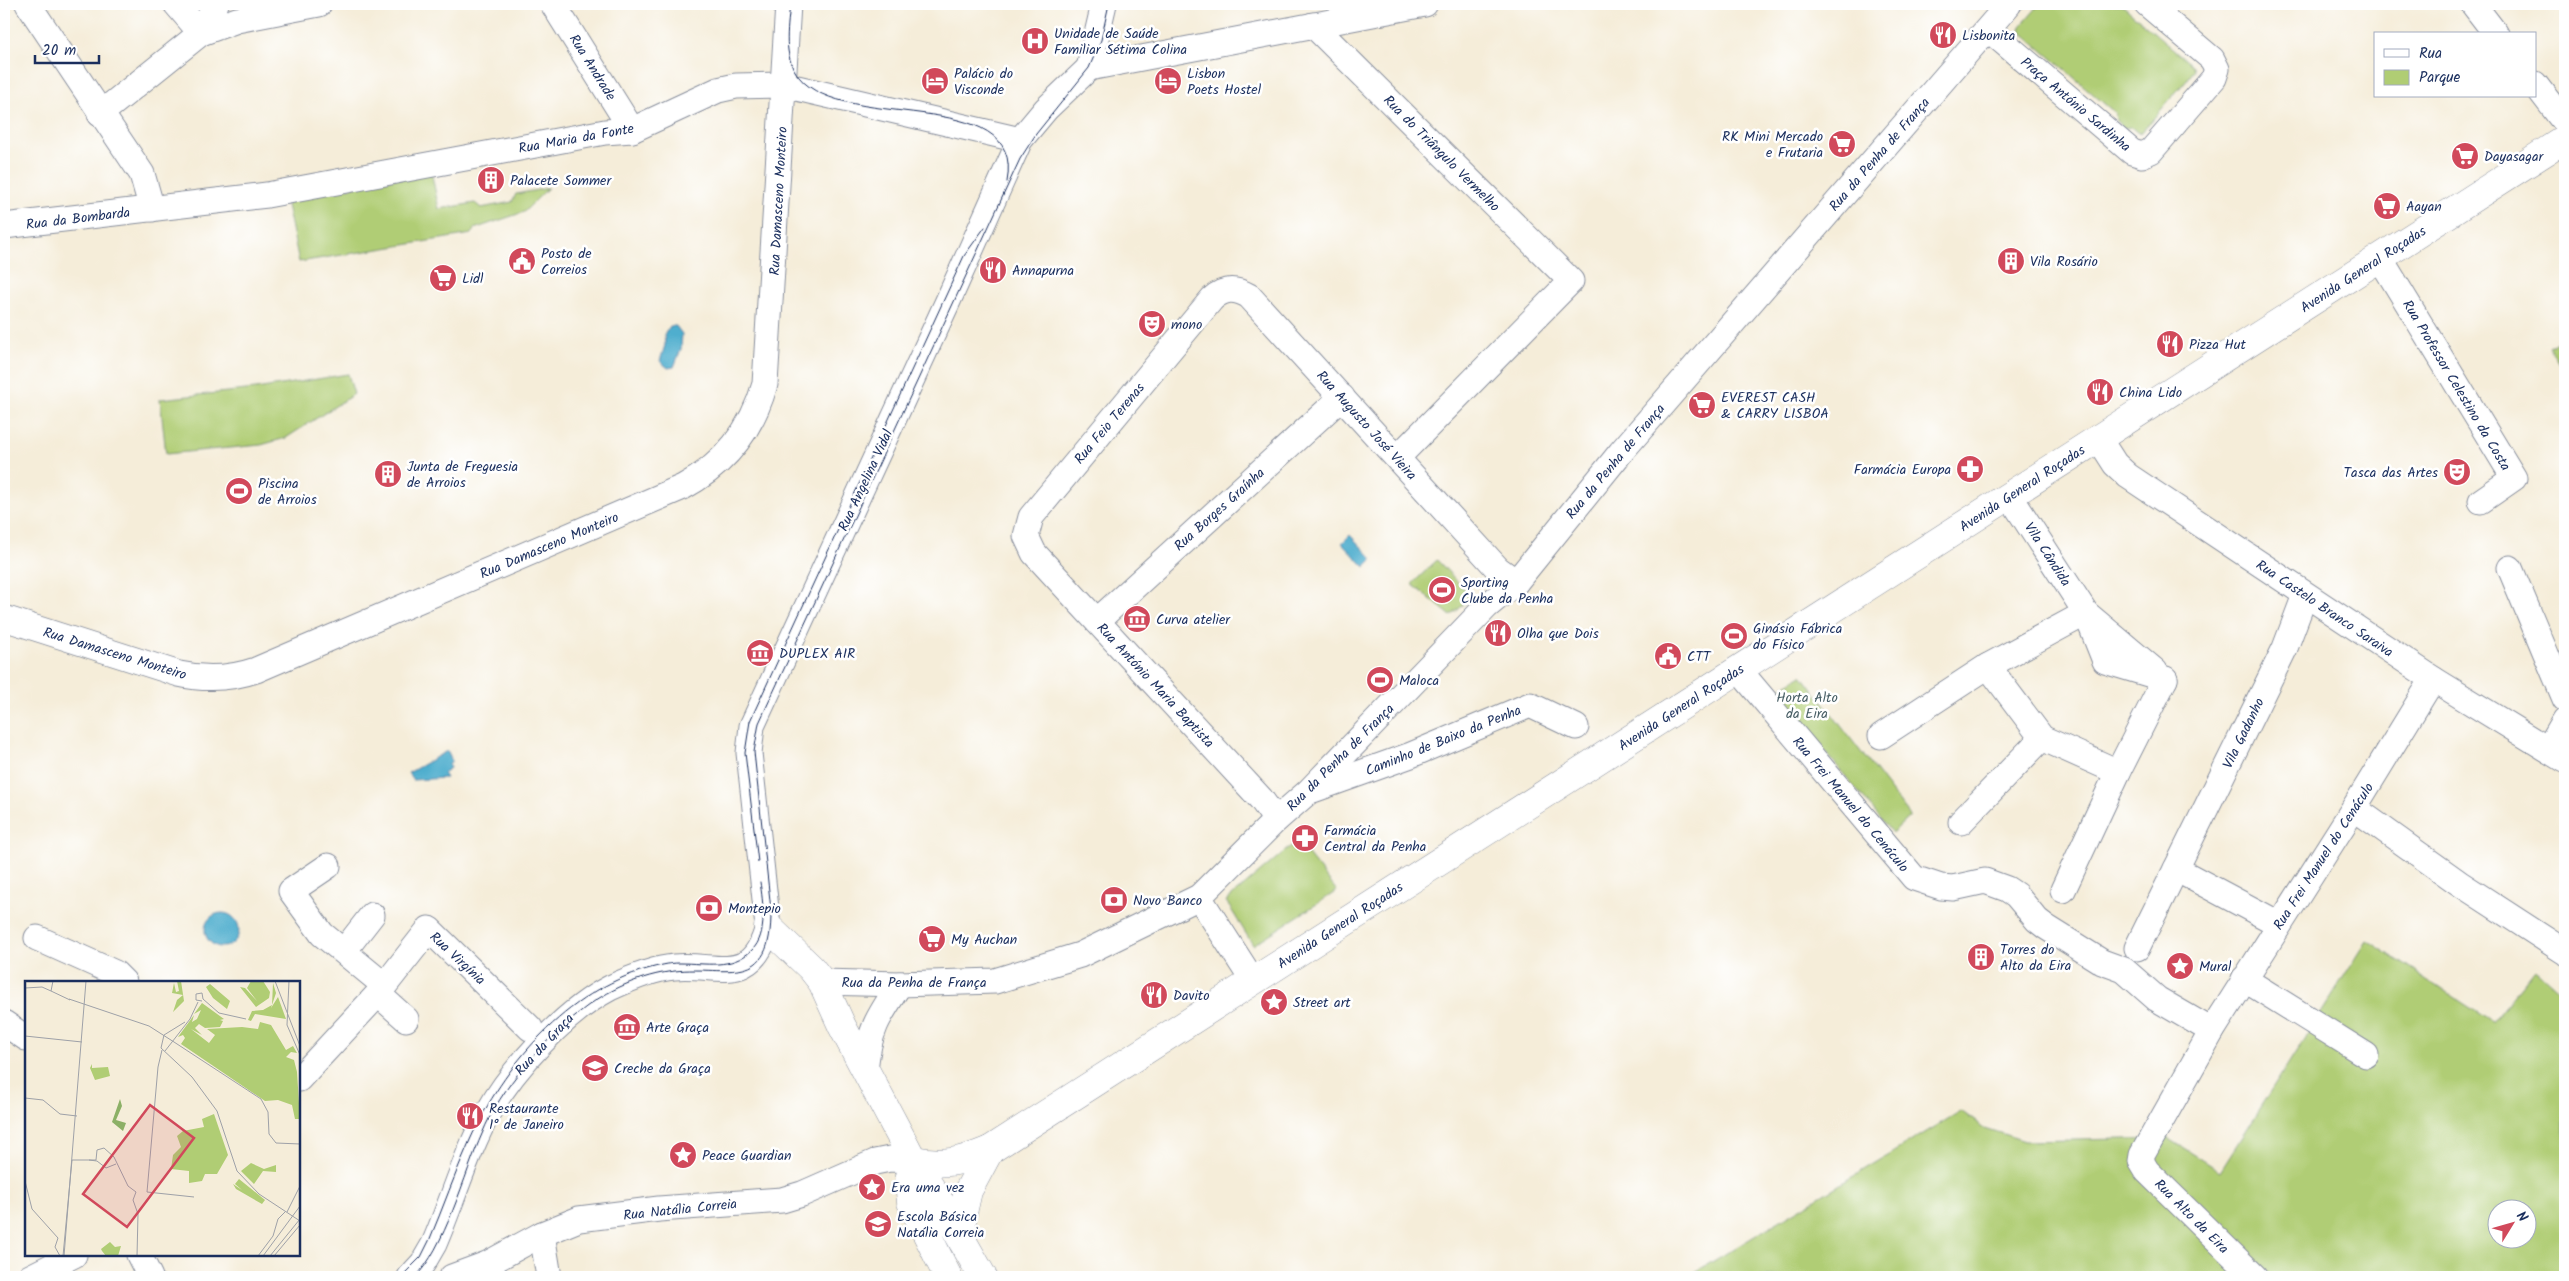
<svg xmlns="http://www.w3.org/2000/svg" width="2569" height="1281" viewBox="0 0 2569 1281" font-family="Kalam,sans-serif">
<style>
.green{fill:#b0cd74;stroke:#667e69;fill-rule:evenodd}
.water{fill:#4faece;stroke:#356e96}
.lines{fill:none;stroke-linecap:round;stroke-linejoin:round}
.street-casing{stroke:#888e9c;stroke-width:27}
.secondary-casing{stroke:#888e9c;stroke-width:29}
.street{stroke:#fff;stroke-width:25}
.secondary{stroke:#fff;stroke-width:28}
.tram{stroke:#1b2f5e;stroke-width:1}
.labels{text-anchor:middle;stroke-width:5;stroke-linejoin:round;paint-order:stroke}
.poi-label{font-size:14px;fill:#1b2f5e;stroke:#fff;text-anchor:start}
.street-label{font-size:14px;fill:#1b2f5e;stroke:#fff}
.park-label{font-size:14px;fill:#485e65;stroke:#fff}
.inset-road{fill:none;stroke:#9ea1a8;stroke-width:1}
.view{fill:#d1495b;fill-opacity:0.15;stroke:#d1495b;stroke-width:2.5}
.inset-edge{fill:none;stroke:#1b2f5e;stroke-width:2.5}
</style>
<rect width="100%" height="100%" fill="#fff"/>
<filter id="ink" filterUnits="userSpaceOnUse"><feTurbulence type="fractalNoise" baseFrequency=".02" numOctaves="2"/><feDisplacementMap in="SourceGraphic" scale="10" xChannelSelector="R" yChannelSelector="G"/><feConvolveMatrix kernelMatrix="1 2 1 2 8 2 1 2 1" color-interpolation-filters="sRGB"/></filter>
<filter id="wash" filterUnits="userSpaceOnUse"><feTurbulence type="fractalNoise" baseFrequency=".0096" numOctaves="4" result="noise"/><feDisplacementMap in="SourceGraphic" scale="20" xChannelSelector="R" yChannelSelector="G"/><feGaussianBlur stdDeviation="1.12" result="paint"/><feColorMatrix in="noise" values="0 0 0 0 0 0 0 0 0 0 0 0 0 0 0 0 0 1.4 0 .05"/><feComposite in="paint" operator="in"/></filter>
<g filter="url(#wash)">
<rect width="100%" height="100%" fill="#f5edd9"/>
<g class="green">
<polygon points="2040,4 2121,4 2193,66 2194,71 2142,132 2138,133 2131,127 2124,128 2116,121 2115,113 2020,31 2021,26"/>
<polygon points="431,171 439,209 475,203 481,208 512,202 516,194 548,188 524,212 474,229 472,234 299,262 287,205 292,199"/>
<polygon points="2565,335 2565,373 2548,346"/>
<polygon points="348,374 354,394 286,438 261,445 166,454 160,399 256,389"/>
<polygon points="1437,560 1472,597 1451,616 1412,584"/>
<polygon points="1802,675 1910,816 1892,833 1788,706 1781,688"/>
<polygon points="1297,841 1337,891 1253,945 1226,901"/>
<path d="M2367,940l125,82 43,-53 30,27v281h-878l274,-166 23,17 41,13 143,-3 52,33zM2496,1208h30v30h-30z"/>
</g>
<g class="water">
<polygon points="670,326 676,326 682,334 681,349 674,367 668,368 660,361 665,345 664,335"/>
<polygon points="1350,535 1373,559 1365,567 1342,543"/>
<polygon points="447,751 452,761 449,763 450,768 443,773 446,778 413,780 408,773"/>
<circle cx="222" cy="930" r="17"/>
</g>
</g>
<g filter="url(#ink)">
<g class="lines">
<g class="street-casing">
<g id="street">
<polyline points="28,4 142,174 152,209"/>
<polyline points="176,4 201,33"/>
<polyline points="553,4 632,130"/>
<polyline points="2473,4 2496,34"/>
<polyline points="1313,25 1571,281 1397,458"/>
<polyline points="1988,29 2132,152 2142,155 2151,151 2214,78 2217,69 2212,59 2147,4"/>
<polyline points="201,33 216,4"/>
<polyline points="1089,68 1425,4"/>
<polyline points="1089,68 1104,4"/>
<polyline points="2535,84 2565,123"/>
<polyline points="100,114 201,33 237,20 319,4"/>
<polyline points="4,226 267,195 605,132 632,130 718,90 736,86 784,85 1020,140"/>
<polyline points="2380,258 2514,478 2481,501"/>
<polyline points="2099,439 2115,464 2128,476 2433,679 2565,760"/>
<polyline points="2010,496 2086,613 2155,671"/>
<polyline points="2510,568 2565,699"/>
<path d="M4,618l175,56c27,6 51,5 77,-4l427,-183c43,-23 69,-57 82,-103l23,-380"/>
<polyline points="1097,621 1342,397"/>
<polyline points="1988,666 2042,738 2118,772"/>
<polyline points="1739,670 1914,878 1941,887 1953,888 1985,881 2007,889 2016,895 2037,920 2046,927 2102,962 2124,970 2157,999 2212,1031"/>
<polyline points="1881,736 1988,666 2086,613 2105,661 2165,679"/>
<polyline points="2548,749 2565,720"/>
<polyline points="1313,790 1411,755 1530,705 1576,727"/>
<polyline points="2354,808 2459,883 2565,952"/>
<path d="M1276,820l-15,-21 -227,-246 -8,-17 5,-19 181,-218c12,-11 23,-11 37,-3l249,273 18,13"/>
<polyline points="1961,822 2042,738"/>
<polyline points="328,866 291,891 322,934 384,985"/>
<polyline points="2176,869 2279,924"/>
<polyline points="2063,890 2118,772 2165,679"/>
<polyline points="1199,897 1253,981"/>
<polyline points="37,938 115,973 124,982"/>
<polyline points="2137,948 2285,648 2305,595"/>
<polyline points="344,951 372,915"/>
<polyline points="2244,979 2366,1055"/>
<polyline points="822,982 900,984 995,981 1080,955 1199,897 1276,820 1308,792 1487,606 1516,582 1621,452 2009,4"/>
<polyline points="406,1019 378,994 429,929 530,1028"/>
<polyline points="4,1023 26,1038"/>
<path d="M865,1070c4,-40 13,-53 35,-86"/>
<polyline points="299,1079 378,994"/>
<polyline points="542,1234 549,1277"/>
<polyline points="139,1255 150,1277"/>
<polyline points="30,1277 74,1255"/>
<path d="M410,1277l13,-14 11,-19c19,-44 32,-91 55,-133 24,-43 77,-100 121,-123 19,-9 43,-19 64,-21 46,-4 77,20 94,-40l-19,-174 3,-27 196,-425 72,-161 26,-31 43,-41"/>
<polyline points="452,1277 487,1264 542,1234 579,1219 659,1209 782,1200 802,1194 875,1162 890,1159 913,1160"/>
<polyline points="2255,1277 2147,1171 2141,1161 2142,1155 2212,1031 2354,808 2433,679"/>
</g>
</g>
<g class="secondary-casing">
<g id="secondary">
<polyline points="768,927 811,968 822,982 842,1026 913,1160 943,1207 983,1277"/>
<path d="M913,1160c31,6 48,2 77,-10l1575,-1011"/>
<polyline points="913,1160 909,1182 911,1202 948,1277"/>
<polyline points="963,1242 962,1217 968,1191 990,1150"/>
</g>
</g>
<use href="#street" class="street"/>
<use href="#secondary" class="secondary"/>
<g class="tram">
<path d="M790,4c-2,22 -7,47 5,67 36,66 232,10 212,111"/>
<polyline points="758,862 745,753 750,721 964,256 985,227"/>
<path d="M401,1277l20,-20 8,-16c14,-33 26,-68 41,-101 33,-74 97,-149 177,-171 11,-3 21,-6 33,-6 26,0 51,7 72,-13 16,-15 11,-48 8,-68"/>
<path d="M415,1277c29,-26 50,-105 67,-143 19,-47 60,-92 99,-123 26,-21 60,-36 94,-40 53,-6 97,21 96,-61l-17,-158 5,-29 261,-564 16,-25 53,-66 12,-28 8,-36"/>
</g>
</g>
</g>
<defs>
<g id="restaurant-disc" transform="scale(1.4375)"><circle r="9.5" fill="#d1495b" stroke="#fff"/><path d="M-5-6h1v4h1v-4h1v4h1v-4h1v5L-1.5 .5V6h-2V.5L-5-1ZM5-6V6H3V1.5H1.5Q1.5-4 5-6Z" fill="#fff"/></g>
<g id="hospital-disc" transform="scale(1.4375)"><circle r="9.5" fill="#d1495b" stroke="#fff"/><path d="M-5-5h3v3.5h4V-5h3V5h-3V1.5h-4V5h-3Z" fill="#fff"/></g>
<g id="hotel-disc" transform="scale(1.4375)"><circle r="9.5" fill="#d1495b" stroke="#fff"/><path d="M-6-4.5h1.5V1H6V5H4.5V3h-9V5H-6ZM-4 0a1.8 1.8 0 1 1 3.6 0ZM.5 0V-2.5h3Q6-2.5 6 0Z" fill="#fff"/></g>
<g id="supermarket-disc" transform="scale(1.4375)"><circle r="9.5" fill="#d1495b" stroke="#fff"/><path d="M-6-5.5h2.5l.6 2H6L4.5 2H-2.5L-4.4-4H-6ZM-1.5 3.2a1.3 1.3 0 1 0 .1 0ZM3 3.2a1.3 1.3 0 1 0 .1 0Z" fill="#fff"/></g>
<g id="building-disc" transform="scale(1.4375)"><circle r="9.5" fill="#d1495b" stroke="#fff"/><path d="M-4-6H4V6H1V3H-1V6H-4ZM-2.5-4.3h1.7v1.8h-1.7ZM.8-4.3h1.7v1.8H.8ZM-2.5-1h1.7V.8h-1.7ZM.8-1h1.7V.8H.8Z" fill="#fff"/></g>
<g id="civic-disc" transform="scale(1.4375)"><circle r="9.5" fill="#d1495b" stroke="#fff"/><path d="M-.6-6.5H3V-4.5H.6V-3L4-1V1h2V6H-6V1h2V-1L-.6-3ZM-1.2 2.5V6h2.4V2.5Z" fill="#fff"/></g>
<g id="theatre-disc" transform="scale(1.4375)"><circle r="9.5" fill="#d1495b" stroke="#fff"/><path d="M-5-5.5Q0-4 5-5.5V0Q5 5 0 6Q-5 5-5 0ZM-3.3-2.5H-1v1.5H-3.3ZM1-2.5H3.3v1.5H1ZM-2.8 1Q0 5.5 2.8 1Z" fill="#fff"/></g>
<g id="pharmacy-disc" transform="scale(1.4375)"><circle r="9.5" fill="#d1495b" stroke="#fff"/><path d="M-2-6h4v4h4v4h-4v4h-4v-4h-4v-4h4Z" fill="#fff"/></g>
<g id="stadium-disc" transform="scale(1.4375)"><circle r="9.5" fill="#d1495b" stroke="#fff"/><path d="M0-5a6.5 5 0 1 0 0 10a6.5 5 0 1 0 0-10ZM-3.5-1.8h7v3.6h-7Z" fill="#fff"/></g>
<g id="museum-disc" transform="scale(1.4375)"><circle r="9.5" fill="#d1495b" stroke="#fff"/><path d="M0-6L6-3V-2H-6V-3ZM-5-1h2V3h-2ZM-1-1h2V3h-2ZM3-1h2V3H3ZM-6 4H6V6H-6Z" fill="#fff"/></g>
<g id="bank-disc" transform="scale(1.4375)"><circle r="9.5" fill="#d1495b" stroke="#fff"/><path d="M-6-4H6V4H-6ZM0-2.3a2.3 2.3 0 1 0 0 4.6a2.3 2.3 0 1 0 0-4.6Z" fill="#fff"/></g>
<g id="sight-disc" transform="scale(1.4375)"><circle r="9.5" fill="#d1495b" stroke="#fff"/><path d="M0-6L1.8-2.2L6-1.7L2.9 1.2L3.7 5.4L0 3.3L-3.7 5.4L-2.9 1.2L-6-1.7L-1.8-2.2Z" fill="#fff"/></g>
<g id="school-disc" transform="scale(1.4375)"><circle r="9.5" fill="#d1495b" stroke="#fff"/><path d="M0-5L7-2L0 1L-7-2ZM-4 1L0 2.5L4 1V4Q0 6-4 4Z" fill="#fff"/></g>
</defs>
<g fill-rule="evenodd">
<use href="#restaurant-disc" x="1943" y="35"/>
<use href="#hospital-disc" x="1035" y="41"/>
<use href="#hotel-disc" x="935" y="81"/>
<use href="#hotel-disc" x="1168" y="81"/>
<use href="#supermarket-disc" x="1842" y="144"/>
<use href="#supermarket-disc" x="2465" y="156"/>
<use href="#building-disc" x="491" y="180"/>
<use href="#supermarket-disc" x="2387" y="206"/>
<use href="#civic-disc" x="522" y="261"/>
<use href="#building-disc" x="2011" y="261"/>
<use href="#restaurant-disc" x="993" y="270"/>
<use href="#supermarket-disc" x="443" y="278"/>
<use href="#theatre-disc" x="1152" y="324"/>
<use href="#restaurant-disc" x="2170" y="344"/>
<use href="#restaurant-disc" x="2100" y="392"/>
<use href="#supermarket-disc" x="1702" y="405"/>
<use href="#pharmacy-disc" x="1970" y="469"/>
<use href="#theatre-disc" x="2457" y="472"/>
<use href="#building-disc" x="388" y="474"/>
<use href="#stadium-disc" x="239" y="491"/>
<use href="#stadium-disc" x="1442" y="590"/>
<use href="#museum-disc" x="1137" y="619"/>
<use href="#restaurant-disc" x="1498" y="633"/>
<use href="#stadium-disc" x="1734" y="636"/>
<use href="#museum-disc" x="760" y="653"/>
<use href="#civic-disc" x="1668" y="656"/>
<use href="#stadium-disc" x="1380" y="680"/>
<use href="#pharmacy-disc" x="1305" y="838"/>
<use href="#bank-disc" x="1114" y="900"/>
<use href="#bank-disc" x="709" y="908"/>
<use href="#supermarket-disc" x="932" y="939"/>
<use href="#building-disc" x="1981" y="957"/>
<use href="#sight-disc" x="2180" y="966"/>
<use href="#restaurant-disc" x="1154" y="995"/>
<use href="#sight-disc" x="1274" y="1002"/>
<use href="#museum-disc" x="627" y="1027"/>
<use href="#school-disc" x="595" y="1068"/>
<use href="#restaurant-disc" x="470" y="1116"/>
<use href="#sight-disc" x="683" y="1155"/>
<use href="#sight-disc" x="872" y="1187"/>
<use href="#school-disc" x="878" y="1224"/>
</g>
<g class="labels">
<g class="poi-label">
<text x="1054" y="38">Unidade de Saúde<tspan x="1054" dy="16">Familiar Sétima Colina</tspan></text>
<text x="1962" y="40">Lisbonita</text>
<text x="954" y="78">Palácio do<tspan x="954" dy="16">Visconde</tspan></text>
<text x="1187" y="78">Lisbon<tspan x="1187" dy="16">Poets Hostel</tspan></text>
<text x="1823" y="141" text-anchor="end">RK Mini Mercado<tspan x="1823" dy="16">e Frutaria</tspan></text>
<text x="2484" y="161">Dayasagar</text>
<text x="510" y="185">Palacete Sommer</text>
<text x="2406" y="211">Aayan</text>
<text x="541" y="258">Posto de<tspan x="541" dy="16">Correios</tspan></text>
<text x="2030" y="266">Vila Rosário</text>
<text x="1012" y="275">Annapurna</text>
<text x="462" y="283">Lidl</text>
<text x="1171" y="329">mono</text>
<text x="2189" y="349">Pizza Hut</text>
<text x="2119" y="397">China Lido</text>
<text x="1721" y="402">EVEREST CASH<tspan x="1721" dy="16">&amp; CARRY LISBOA</tspan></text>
<text x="407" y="471">Junta de Freguesia<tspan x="407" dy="16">de Arroios</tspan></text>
<text x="1951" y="474" text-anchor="end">Farmácia Europa</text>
<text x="2438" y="477" text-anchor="end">Tasca das Artes</text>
<text x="258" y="488">Piscina<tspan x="258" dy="16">de Arroios</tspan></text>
<text x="1461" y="587">Sporting<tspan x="1461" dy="16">Clube da Penha</tspan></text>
<text x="1156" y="624">Curva atelier</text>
<text x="1753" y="633">Ginásio Fábrica<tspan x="1753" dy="16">do Físico</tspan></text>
<text x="1517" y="638">Olha que Dois</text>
<text x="779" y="658">DUPLEX AIR</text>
<text x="1687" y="661">CTT</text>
<text x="1399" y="685">Maloca</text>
<text x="1324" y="835">Farmácia<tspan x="1324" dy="16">Central da Penha</tspan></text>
<text x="1133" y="905">Novo Banco</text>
<text x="728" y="913">Montepio</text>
<text x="951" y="944">My Auchan</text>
<text x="2000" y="954">Torres do<tspan x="2000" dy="16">Alto da Eira</tspan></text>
<text x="2199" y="971">Mural</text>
<text x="1173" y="1000">Davito</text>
<text x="1293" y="1007">Street art</text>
<text x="646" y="1032">Arte Graça</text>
<text x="614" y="1073">Creche da Graça</text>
<text x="489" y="1113">Restaurante<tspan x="489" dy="16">1° de Janeiro</tspan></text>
<text x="702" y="1160">Peace Guardian</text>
<text x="891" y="1192">Era uma vez</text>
<text x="897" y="1221">Escola Básica<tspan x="897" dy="16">Natália Correia</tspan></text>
</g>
<g class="street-label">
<text transform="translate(593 67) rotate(58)" y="5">Rua Andrade</text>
<text transform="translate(2076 104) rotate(40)" y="5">Praça António Sardinha</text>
<text transform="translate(576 138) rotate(-10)" y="5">Rua Maria da Fonte</text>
<text transform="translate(1442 153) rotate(45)" y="5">Rua do Triângulo Vermelho</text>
<text transform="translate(1879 154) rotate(-49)" y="5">Rua da Penha de França</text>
<text transform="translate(778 201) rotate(-87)" y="5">Rua Damasceno Monteiro</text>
<text transform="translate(78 218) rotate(-7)" y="5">Rua da Bombarda</text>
<text transform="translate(2363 269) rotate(-33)" y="5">Avenida General Roçadas</text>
<text transform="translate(2457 385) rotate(59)" y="5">Rua Professor Celestino da Costa</text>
<text transform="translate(1109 423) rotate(-50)" y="5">Rua Feio Terenas</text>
<text transform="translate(1367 425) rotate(48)" y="5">Rua Augusto José Vieira</text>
<text transform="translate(1615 461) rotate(-50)" y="5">Rua da Penha de França</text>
<text transform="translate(865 480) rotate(-65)" y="5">Rua Angelina Vidal</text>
<text transform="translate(2022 488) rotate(-33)" y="5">Avenida General Roçadas</text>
<text transform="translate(1219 509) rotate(-42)" y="5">Rua Borges Graínha</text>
<text transform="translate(549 545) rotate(-23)" y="5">Rua Damasceno Monteiro</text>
<text transform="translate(2048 554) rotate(57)" y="5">Vila Cândida</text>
<text transform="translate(2325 608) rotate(34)" y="5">Rua Castelo Branco Saraiva</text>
<text transform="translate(115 653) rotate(17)" y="5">Rua Damasceno Monteiro</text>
<text transform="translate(1156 685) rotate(47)" y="5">Rua António Maria Baptista</text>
<text transform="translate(1681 707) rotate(-33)" y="5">Avenida General Roçadas</text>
<text transform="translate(2243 733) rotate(-64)" y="5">Vila Gadanho</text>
<text transform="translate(1443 740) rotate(-22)" y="5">Caminho de Baixo da Penha</text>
<text transform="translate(1340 757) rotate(-45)" y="5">Rua da Penha de França</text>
<text transform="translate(1851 804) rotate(50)" y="5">Rua Frei Manuel do Cenáculo</text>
<text transform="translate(2323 856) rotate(-57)" y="5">Rua Frei Manuel do Cenáculo</text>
<text transform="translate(1340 925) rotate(-33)" y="5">Avenida General Roçadas</text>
<text transform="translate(458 958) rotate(43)" y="5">Rua Virgínia</text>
<text x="914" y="987">Rua da Penha de França</text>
<text transform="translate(544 1044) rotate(-47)" y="5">Rua da Graça</text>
<text transform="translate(680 1209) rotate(-6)" y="5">Rua Natália Correia</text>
<text transform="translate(2192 1216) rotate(45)" y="5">Rua Alto da Eira</text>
</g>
<g class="park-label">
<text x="1807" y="702">Horta Alto<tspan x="1807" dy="16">da Eira</tspan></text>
</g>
</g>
<g transform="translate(25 981)">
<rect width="275" height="275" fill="#f5edd9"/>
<path d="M152,0h4l3,20 -11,11 4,-12 6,-5 -11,-2 2,-10 2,9 3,-1zM226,0h12l7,11 -1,6 -13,9 -16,-20 5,1 12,13 -10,-13zM248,2l3,10 -5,15 7,-11 8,22 -31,-5 -4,7 -3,-1 4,-9 11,-1 9,-5zM185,3l20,17 -3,8 -14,-11 -7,-11zM177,22l22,16 -4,1 3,1 -3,6 -15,1 -6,-4 -4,4 7,7 -11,-6 18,14 6,-8 -8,-6 35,-2 16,2 2,-7 11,3 15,25 7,-4 4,7 -6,-1 -5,5 8,3 3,12 3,47h-5l-3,-14 -14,-5 -13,1 -84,-57 4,-6 -2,-3 -5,2 16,-22 -2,7 5,-3 4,-9 -7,4zM67,83v4l16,-1 2,9 -15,4 -5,-12zM189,133l14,41 -11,19h-12l-3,7 -13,2v-12l-18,-2 2,-14 8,-8 -4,-11 6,-5 21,-4 -2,-8zM226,182l13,6 12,-4v7l-13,-1 -9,13 -13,-13zM214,198l26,21 -3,4 -26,-15 -3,-5 9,6 -7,-6zM85,261l5,5 6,-1 -3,10h-12l-4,-5 -1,-2z" fill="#b0cd74"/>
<path d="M95,118l2,7 -6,14 10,3 -3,8 -11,-9z" fill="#8cb066"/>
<path class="inset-road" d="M28,0l-2,10 19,9M250,0l25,65M264,0l-2,44 13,30M0,7l17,-1 9,4M44,18l80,27 25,16M177,20l-6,-1v-6l6,-1 1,6 16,14 27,6M139,54l-3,13 31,29 25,34 20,60 22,23 41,27M139,54l21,-13M0,55l57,6M149,61l87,57 7,13 1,22 7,9 24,1M140,70l25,-32 8,-17M0,117l18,2 17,14 17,2M64,179l8,1 9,7 10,-4M0,200l7,28 26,29 -3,9 5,9M122,211l11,-125 4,-17M122,211l47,5M262,231l13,-26M38,275l9,-96h24l1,-10 7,-2 10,9 14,29 8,6 -3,8 5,14 -1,42M39,275l22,-275M233,275l15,-20 5,-17 7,-7M238,275l37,-50M245,275l30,-37M249,275l26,-31"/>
<path class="view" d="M125,124l44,33 -67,89 -44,-33z"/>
<rect width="275" height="275" class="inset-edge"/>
</g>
<rect width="2569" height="1281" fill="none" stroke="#fff" stroke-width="20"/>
<rect x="2374" y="32" width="162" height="65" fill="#ffffff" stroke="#a4acbf"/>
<rect x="2384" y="49" width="25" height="8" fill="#ffffff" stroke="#a4acbf"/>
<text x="2419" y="58" font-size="15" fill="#1b2f5e">Rua</text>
<rect x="2384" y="70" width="25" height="15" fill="#b0cd74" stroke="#a4acbf"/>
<text x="2419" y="82" font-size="15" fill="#1b2f5e">Parque</text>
<g transform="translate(2512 1224) rotate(53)"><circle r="24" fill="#ffffff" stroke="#a4acbf"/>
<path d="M0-4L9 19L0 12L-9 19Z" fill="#d1495b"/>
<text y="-8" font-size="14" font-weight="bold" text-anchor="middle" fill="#1b2f5e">N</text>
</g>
<path d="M35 55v8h64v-8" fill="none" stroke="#1b2f5e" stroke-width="2.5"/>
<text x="42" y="55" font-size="15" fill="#1b2f5e" stroke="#ffffff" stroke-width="4" paint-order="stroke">20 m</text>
</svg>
